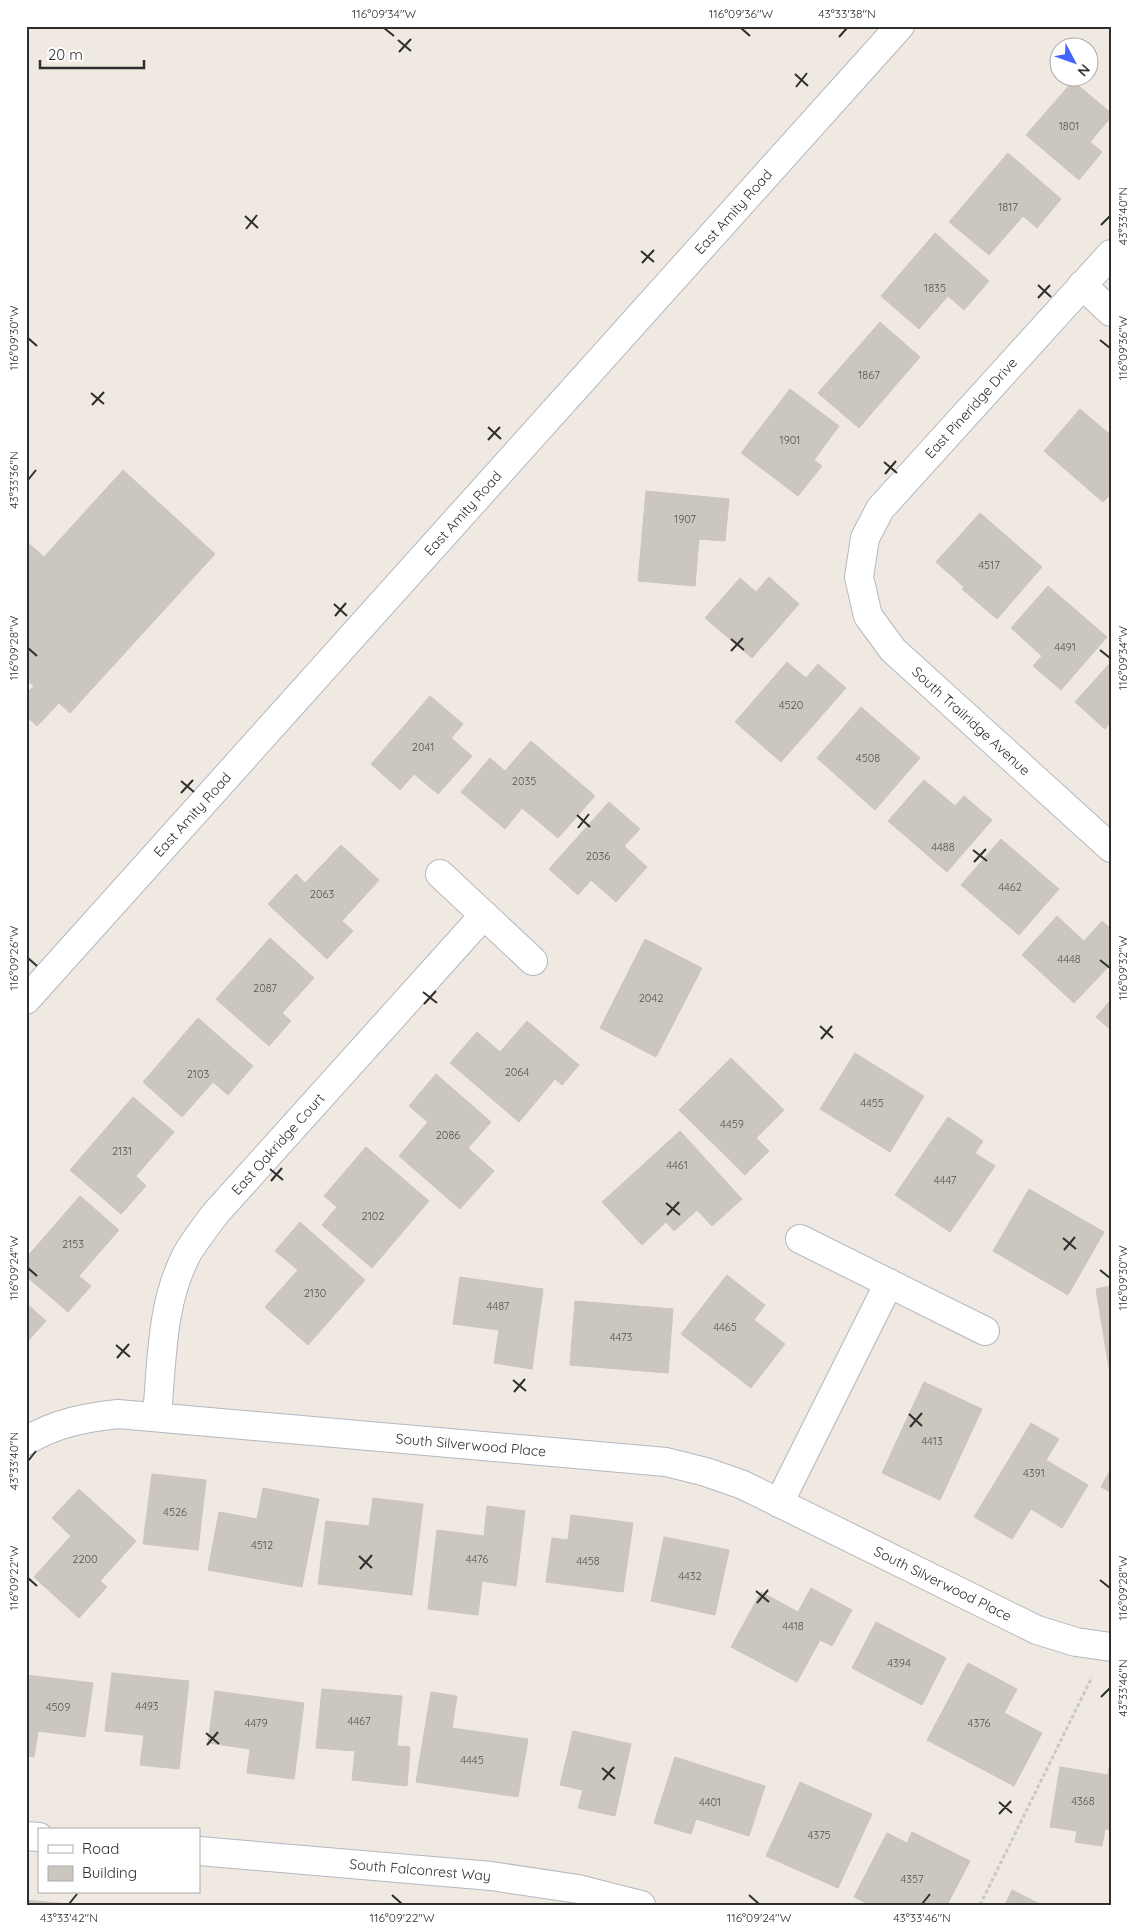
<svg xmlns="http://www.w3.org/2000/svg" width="1137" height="1931" viewBox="0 0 1137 1931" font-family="Quicksand,sans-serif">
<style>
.building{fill:#cbc7bf;stroke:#cbc5ba}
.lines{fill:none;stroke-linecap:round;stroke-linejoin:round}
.street-casing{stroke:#b4b7c1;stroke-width:30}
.secondary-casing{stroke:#b4b7c1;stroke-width:30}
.path{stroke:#c9c9c9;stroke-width:3;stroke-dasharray:4 2.5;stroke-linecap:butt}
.street{stroke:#fff;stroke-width:28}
.secondary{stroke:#fff;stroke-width:28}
.ticks{fill:none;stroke:#2e2e2e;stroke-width:2}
.labels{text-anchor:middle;stroke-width:4.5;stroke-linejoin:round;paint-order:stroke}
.number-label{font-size:11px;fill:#555452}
.street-label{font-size:14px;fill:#2e2e2e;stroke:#fff}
.neatline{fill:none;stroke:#2e2e2e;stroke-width:2}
.ticks-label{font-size:12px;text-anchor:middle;fill:#2e2e2e}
</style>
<rect width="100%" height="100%" fill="#efe9e1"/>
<g class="building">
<polygon points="1073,81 1111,113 1111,117 1090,142 1102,152 1079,180 1026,135"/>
<polygon points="1008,153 1061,199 1037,228 1023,216 989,255 949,222"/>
<polygon points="935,233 989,281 964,310 948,296 919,329 881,296"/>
<polygon points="880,322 920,357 859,428 818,393"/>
<polygon points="790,389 839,426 814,460 822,466 798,496 741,453"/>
<polygon points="1080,409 1108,433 1111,429 1111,494 1103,502 1044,451"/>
<polygon points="123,470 215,554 70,713 59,703 37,726 26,716 26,694 34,686 26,679 26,541 44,557"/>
<polygon points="646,491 729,499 725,541 699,539 695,586 638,581"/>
<polygon points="980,513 1042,567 997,619 962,589 964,587 936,562"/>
<polygon points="769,577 799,604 752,658 705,618 740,578 756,592"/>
<polygon points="1048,586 1107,637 1061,690 1033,666 1042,656 1011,628"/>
<polygon points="787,662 806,678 818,664 846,688 781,762 735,722"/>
<polygon points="1111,662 1111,722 1105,729 1075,702"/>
<polygon points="430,696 463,724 451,738 472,756 438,794 414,774 400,790 371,764"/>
<polygon points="861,707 920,758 875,810 817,758"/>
<polygon points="531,741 595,796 558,838 522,808 505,829 461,792 490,758 505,771"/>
<polygon points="924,780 955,806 964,796 992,820 947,872 888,821"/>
<polygon points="609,802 640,829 624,846 647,867 616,902 591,880 578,895 549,869"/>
<polygon points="1001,839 1059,889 1019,935 961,885"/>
<polygon points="341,845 379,880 342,921 353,931 327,959 268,904 296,874 305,883"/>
<polygon points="1057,916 1084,941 1102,921 1111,929 1111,964 1074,1003 1022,955"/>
<polygon points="270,938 314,978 282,1013 291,1021 269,1046 216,999"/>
<polygon points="645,939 702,968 656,1057 600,1028"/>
<polygon points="1111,1000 1111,1030 1096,1017"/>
<polygon points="198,1018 253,1066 228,1095 213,1082 182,1117 143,1082"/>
<polygon points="527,1021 579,1065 562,1085 555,1079 519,1122 450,1063 477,1032 500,1052"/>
<polygon points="855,1053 924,1096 890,1152 820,1109"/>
<polygon points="731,1058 784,1110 756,1138 769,1151 745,1175 679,1110"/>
<polygon points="436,1074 491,1122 468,1148 494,1171 460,1209 399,1156 428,1122 409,1106"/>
<polygon points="133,1097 174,1132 136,1176 146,1186 121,1214 70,1170"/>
<polygon points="948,1117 983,1141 975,1153 995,1166 950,1232 895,1195"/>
<polygon points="680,1131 742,1199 712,1226 697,1210 674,1231 666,1222 642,1245 602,1202"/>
<polygon points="366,1147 429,1201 372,1268 322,1225 337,1207 324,1196"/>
<polygon points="1029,1189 1104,1232 1068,1295 993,1251"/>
<polygon points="80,1196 119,1230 79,1276 91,1286 68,1312 26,1276 26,1258"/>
<polygon points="300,1222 365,1280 308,1345 265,1307 298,1270 275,1251"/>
<polygon points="727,1275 765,1305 754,1320 785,1344 751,1388 681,1334"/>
<polygon points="460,1277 543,1289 532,1369 494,1363 499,1330 453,1324"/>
<polygon points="1111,1286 1111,1380 1096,1289"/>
<polygon points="575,1301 673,1309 668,1373 570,1365"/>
<polygon points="26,1303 46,1321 26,1343"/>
<polygon points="924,1382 982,1409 940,1500 882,1473"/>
<polygon points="1031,1423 1059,1439 1046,1460 1088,1485 1062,1528 1031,1509 1012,1539 974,1517"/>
<polygon points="1111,1469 1111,1492 1101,1487"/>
<polygon points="152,1474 206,1480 198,1550 143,1544"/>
<polygon points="263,1488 319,1499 302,1587 208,1570 219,1512 257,1519"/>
<polygon points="79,1489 136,1541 100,1581 107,1587 79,1618 34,1577 71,1536 52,1518"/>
<polygon points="373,1498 423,1504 412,1595 318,1584 326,1521 369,1526"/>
<polygon points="487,1506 525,1511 516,1586 482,1581 478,1615 428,1609 437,1530 484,1536"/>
<polygon points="571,1515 633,1523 623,1592 546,1582 552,1538 568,1540"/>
<polygon points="664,1537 729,1550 715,1615 651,1601"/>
<polygon points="811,1588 852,1610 832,1646 820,1640 797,1682 731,1647 761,1592 798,1612"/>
<polygon points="876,1622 946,1658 922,1705 852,1668"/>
<polygon points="968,1663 1017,1689 1004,1713 1042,1733 1014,1786 927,1740"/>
<polygon points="112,1673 189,1681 179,1769 140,1765 144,1735 105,1731"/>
<polygon points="26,1675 93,1683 85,1737 38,1731 34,1757 26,1756"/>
<polygon points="322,1689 402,1696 397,1746 410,1747 407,1786 352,1780 355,1751 316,1748"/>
<polygon points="215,1691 304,1703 294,1779 247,1773 250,1749 208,1743"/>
<polygon points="431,1692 457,1696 452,1728 528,1739 518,1797 416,1782"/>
<polygon points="573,1731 631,1744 615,1816 578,1808 583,1790 560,1785"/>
<polygon points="1111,1754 1111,1830 1105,1829 1102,1846 1075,1842 1077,1831 1050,1827 1060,1767 1108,1775"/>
<polygon points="675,1757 765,1786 749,1836 696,1819 691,1834 654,1823"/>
<polygon points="800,1782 872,1814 838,1888 766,1856"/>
<polygon points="912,1832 970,1861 947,1905 870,1905 854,1897 887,1833 907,1843"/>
<polygon points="1012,1890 1042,1905 1005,1905"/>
<polygon points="26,1900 68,1904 68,1905 26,1905"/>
</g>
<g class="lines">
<g class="street-casing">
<g id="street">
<path id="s1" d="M1111,254l-231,255 -15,29 -6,39 9,39 25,34 218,198"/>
<polyline points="1082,285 1111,312"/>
<polyline points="440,874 533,961"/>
<polyline points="800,1239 985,1331"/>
<path id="s2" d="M157,1416c5,-55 4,-115 31,-164 8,-13 18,-26 27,-38l269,-299"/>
<path id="s3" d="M26,1441c30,-18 57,-23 92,-27l548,48 40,10 37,13 294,145 39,12 35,5"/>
<polyline points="779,1503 889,1283"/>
<polyline points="26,1836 39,1837"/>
<path id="s4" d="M199,1851l292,25 87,13 63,16"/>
</g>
</g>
<g class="secondary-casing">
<g id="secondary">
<path id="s5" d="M26,1000l874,-974"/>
</g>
</g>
<polyline class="path" points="980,1905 1092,1677"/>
<use href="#street" class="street"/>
<use href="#secondary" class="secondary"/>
</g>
<path class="ticks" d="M384,28l10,8M741,28l9,8M839,37l8,-9M398,40l13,11M399,52l12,-13M795,74l13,12M796,87l11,-14M245,216l13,12M1101,225l9,-9M246,229l11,-14M641,251l13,11M642,263l12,-13M1038,285l13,12M1038,298l12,-13M28,338l9,8M1100,340l10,8M91,393l13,11M92,405l12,-13M488,427l13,12M488,440l12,-13M884,462l13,11M885,474l11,-13M28,480l8,-10M334,604l13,12M335,616l11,-13M731,639l13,11M28,648l9,8M1100,650l10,8M731,651l12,-13M181,781l13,11M181,793l12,-13M577,815l13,12M578,828l11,-14M973,850l14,11M974,862l12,-13M28,958l9,8M1100,960l10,8M423,992l14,11M424,1004l12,-13M820,1026l13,12M821,1039l11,-13M270,1169l13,11M271,1181l11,-13M666,1203l14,12M667,1215l12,-13M1063,1238l13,11M1064,1250l11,-13M28,1268l9,8M1100,1270l10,8M116,1345l14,12M117,1358l12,-14M513,1380l13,11M514,1392l11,-13M909,1414l13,12M910,1427l12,-14M28,1461l8,-10M359,1556l13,12M360,1569l12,-14M28,1578l9,8M1100,1580l10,8M756,1591l13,11M757,1603l11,-13M1101,1697l9,-9M206,1733l13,11M207,1745l11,-13M602,1768l13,11M603,1780l11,-13M999,1802l13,11M999,1814l12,-13M392,1895l10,9M749,1895l10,9M69,1904l8,-10M922,1904l8,-10"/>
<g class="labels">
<g class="number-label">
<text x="1069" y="130">1801</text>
<text x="1008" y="211">1817</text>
<text x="935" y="292">1835</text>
<text x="869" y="379">1867</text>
<text x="790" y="444">1901</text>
<text x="685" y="523">1907</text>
<text x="989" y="569">4517</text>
<text x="1065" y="651">4491</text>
<text x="791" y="709">4520</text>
<text x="423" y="751">2041</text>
<text x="868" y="762">4508</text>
<text x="524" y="785">2035</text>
<text x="943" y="851">4488</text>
<text x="598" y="860">2036</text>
<text x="1010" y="891">4462</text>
<text x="322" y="898">2063</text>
<text x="1069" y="963">4448</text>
<text x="265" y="992">2087</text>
<text x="651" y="1002">2042</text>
<text x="517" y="1076">2064</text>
<text x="198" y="1078">2103</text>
<text x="872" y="1107">4455</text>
<text x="732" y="1128">4459</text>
<text x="448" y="1139">2086</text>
<text x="122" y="1155">2131</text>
<text x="677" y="1169">4461</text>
<text x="945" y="1184">4447</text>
<text x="373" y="1220">2102</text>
<text x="73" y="1248">2153</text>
<text x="315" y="1297">2130</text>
<text x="498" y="1310">4487</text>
<text x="725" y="1331">4465</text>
<text x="621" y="1341">4473</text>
<text x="932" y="1445">4413</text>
<text x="1034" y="1477">4391</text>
<text x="175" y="1516">4526</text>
<text x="262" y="1549">4512</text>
<text x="85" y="1563">2200</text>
<text x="477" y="1563">4476</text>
<text x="588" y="1565">4458</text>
<text x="690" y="1580">4432</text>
<text x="793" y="1630">4418</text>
<text x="899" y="1667">4394</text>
<text x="147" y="1710">4493</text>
<text x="58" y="1711">4509</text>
<text x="359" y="1725">4467</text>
<text x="256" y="1727">4479</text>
<text x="979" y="1727">4376</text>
<text x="472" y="1764">4445</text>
<text x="1083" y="1805">4368</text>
<text x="710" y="1806">4401</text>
<text x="819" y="1839">4375</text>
<text x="912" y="1883">4357</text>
</g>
<g class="street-label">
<text dy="5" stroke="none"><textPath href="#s5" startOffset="1059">East Amity Road</textPath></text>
<text transform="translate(971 408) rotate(-48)" y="5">East Pineridge Drive</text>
<text dy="5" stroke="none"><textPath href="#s5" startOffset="654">East Amity Road</textPath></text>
<text dy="5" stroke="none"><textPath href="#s1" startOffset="604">South Trailridge Avenue</textPath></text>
<text dy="5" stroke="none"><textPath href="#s5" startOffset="249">East Amity Road</textPath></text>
<text dy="5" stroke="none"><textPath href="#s2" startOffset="309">East Oakridge Court</textPath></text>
<text dy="5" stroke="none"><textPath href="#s3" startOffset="451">South Silverwood Place</textPath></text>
<text dy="5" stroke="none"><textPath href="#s3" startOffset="950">South Silverwood Place</textPath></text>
<text dy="5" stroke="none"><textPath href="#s4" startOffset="222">South Falconrest Way</textPath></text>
</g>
</g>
<rect width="1137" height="1931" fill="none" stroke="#ffffff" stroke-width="55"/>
<rect x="38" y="1828" width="162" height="65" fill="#ffffff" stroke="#ababab"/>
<rect x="48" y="1845" width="25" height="8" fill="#ffffff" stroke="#ababab"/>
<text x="82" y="1854" font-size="15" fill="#2e2e2e">Road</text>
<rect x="48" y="1866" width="25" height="15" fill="#cbc7bf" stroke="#ababab"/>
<text x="82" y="1878" font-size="15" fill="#2e2e2e">Building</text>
<g transform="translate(1074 62) rotate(131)"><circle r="24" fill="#ffffff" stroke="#ababab"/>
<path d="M0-4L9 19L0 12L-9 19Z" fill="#4264fb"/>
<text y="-8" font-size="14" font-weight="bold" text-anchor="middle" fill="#2e2e2e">N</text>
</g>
<path d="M40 60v8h104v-8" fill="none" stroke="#2e2e2e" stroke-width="2.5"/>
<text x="48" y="60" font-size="15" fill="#2e2e2e" stroke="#ffffff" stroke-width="4" paint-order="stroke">20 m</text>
<rect x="28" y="28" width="1082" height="1876" class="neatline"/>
<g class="ticks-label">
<text x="384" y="18">116°09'34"W</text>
<text x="741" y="18">116°09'36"W</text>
<text x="847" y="18">43°33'38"N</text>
<text transform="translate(1123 216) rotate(-90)" y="4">43°33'40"N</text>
<text transform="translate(14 338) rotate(-90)" y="4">116°09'30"W</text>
<text transform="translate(1123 348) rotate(-90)" y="4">116°09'36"W</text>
<text transform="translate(14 480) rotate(-90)" y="4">43°33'36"N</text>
<text transform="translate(14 648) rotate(-90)" y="4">116°09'28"W</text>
<text transform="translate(1123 658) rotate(-90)" y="4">116°09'34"W</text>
<text transform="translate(14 958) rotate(-90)" y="4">116°09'26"W</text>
<text transform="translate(1123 968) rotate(-90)" y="4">116°09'32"W</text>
<text transform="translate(14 1268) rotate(-90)" y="4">116°09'24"W</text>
<text transform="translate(1123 1278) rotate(-90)" y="4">116°09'30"W</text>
<text transform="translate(14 1461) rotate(-90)" y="4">43°33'40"N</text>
<text transform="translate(14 1578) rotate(-90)" y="4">116°09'22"W</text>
<text transform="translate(1123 1588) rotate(-90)" y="4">116°09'28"W</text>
<text transform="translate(1123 1688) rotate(-90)" y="4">43°33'46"N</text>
<text x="69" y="1922">43°33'42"N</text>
<text x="402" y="1922">116°09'22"W</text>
<text x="759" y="1922">116°09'24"W</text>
<text x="922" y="1922">43°33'46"N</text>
</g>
</svg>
